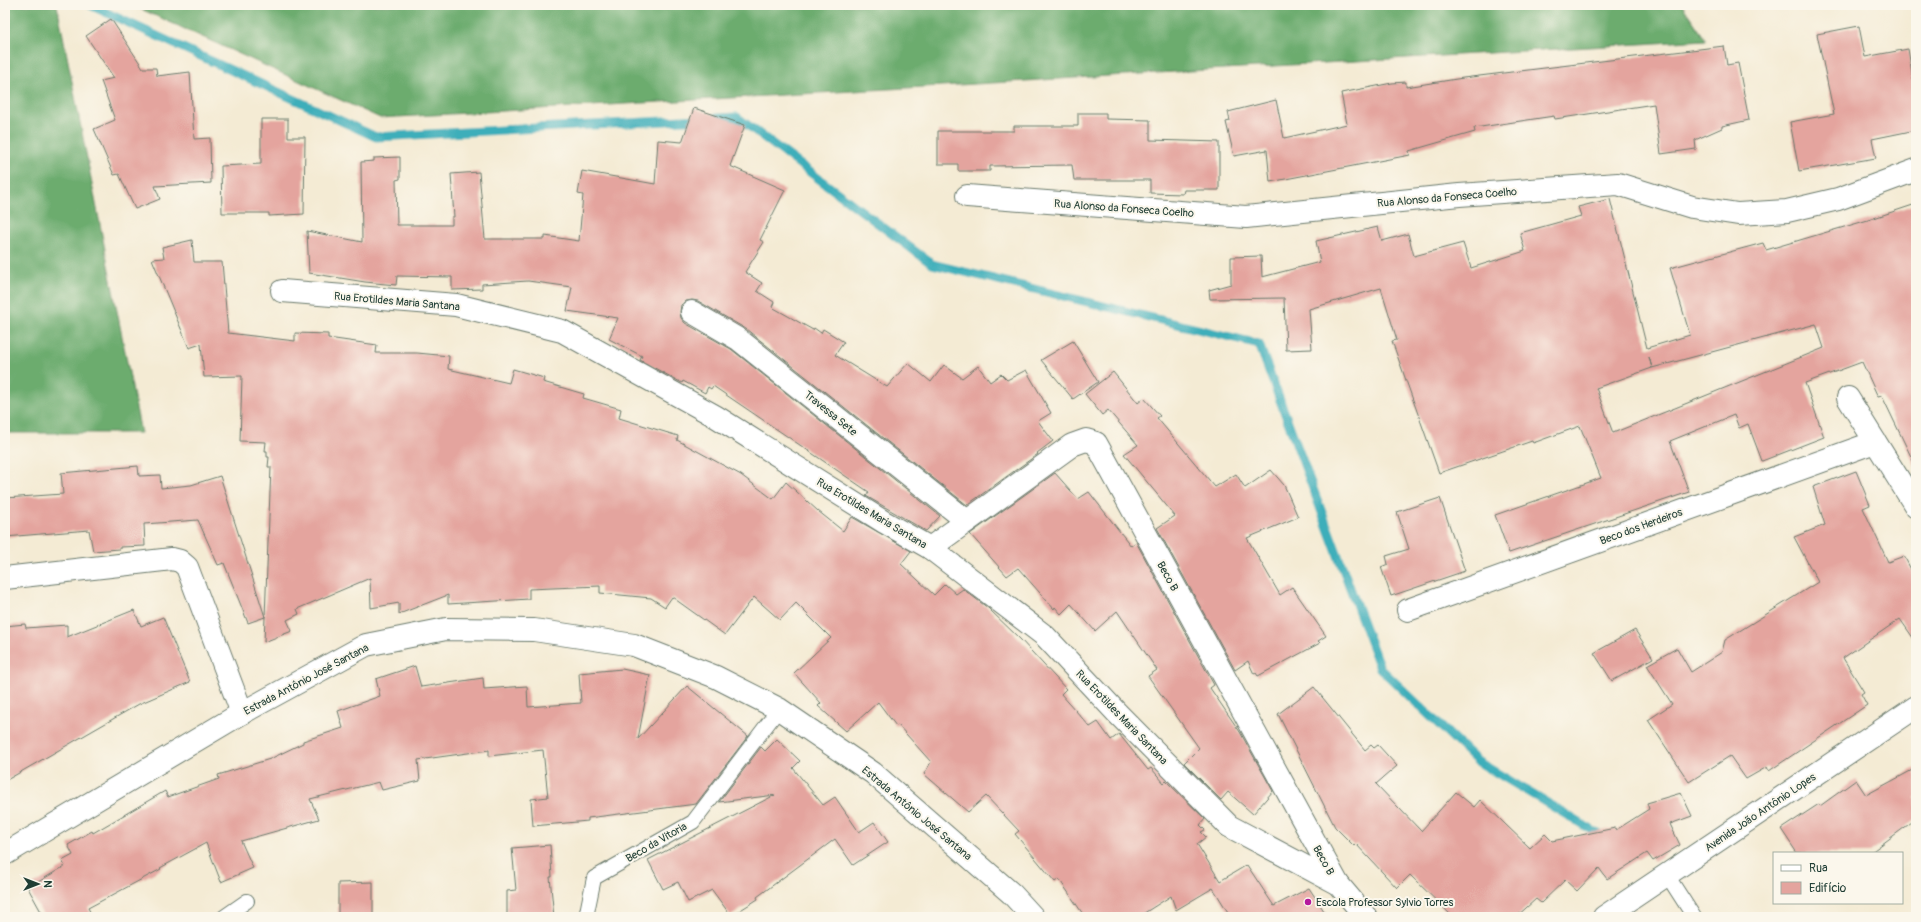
<svg xmlns="http://www.w3.org/2000/svg" width="1921" height="922" viewBox="0 0 1921 922" font-family="Pangolin,sans-serif">
<style>
.forest{fill:#6cac6e;stroke:#467451}
.lines{fill:none;stroke-linecap:round;stroke-linejoin:round}
.stream{stroke:#3eaeba;stroke-width:9}
.building{fill:#e4a49e;fill-rule:evenodd}
.lane-casing{stroke:#6a7a6c;stroke-width:16}
.street-casing{stroke:#6a7a6c;stroke-width:24}
.lane{stroke:#fff;stroke-width:14}
.street{stroke:#fff;stroke-width:22}
.poi-dot{fill:#b5179e;stroke:#fbf7ec;stroke-width:1.5}
.labels{text-anchor:middle;stroke-width:4;stroke-linejoin:round;paint-order:stroke}
.street-label{font-size:11px;fill:#1f3d34;stroke:#fbf7ec}
.poi-label{font-size:11px;fill:#1f3d34;stroke:#fbf7ec;text-anchor:start}
</style>
<rect width="100%" height="100%" fill="#fbf7ec"/>
<filter id="ink" filterUnits="userSpaceOnUse"><feTurbulence type="fractalNoise" baseFrequency=".025" numOctaves="2"/><feDisplacementMap in="SourceGraphic" scale="8" xChannelSelector="R" yChannelSelector="G"/><feConvolveMatrix kernelMatrix="1 2 1 2 8 2 1 2 1" color-interpolation-filters="sRGB"/></filter>
<filter id="wash" filterUnits="userSpaceOnUse"><feTurbulence type="fractalNoise" baseFrequency=".012" numOctaves="4" result="noise"/><feDisplacementMap in="SourceGraphic" scale="16" xChannelSelector="R" yChannelSelector="G"/><feGaussianBlur stdDeviation="0.9" result="paint"/><feColorMatrix in="noise" values="0 0 0 0 0 0 0 0 0 0 0 0 0 0 0 0 0 1.4 0 .05"/><feComposite in="paint" operator="in"/></filter>
<g filter="url(#wash)">
<rect width="100%" height="100%" fill="#f4ebd4"/>
<g class="forest">
<polygon points="5,5 57,5 141,433 5,433"/>
<polygon points="132,5 1682,5 1706,40 959,85 380,118"/>
</g>
<g class="lines">
<polyline class="stream" points="90,5 376,137 737,117 932,264 1259,344 1380,668 1477,761 1605,838"/>
</g>
<g id="blocks">
<g class="building">
<polygon points="111,19 143,68 156,68 157,76 190,72 194,139 210,138 211,183 155,186 160,199 135,209 119,174 114,175 94,129 115,120 101,81 114,78 86,36"/>
<polygon points="1859,26 1865,57 1908,49 1913,79 1916,79 1916,130 1872,139 1876,158 1799,171 1790,122 1834,114 1817,34"/>
<polygon points="1724,46 1727,65 1738,63 1749,120 1722,126 1722,128 1695,140 1696,149 1661,154 1654,104 1555,119 1554,116 1474,128 1475,132 1409,151 1410,155 1270,182 1267,150 1234,156 1226,122 1230,121 1228,112 1276,100 1284,138 1347,124 1341,93 1392,83 1406,82 1406,87 1463,78"/>
<polygon points="694,108 745,125 730,166 785,190 760,240 764,242 745,272 762,283 757,291 774,302 772,307 813,330 814,328 821,333 823,329 844,342 835,355 887,387 908,363 931,382 944,365 962,378 978,366 990,382 1001,374 1007,380 1026,370 1051,413 1038,421 1053,441 1037,453 1038,454 967,505 746,329 698,301 692,300 686,301 681,305 680,312 681,318 685,323 731,349 940,516 926,531 866,496 869,492 713,386 711,389 708,387 705,393 683,381 682,383 640,360 642,356 609,339 618,318 567,311 572,287 528,281 482,284 482,289 452,290 452,277 397,276 396,285 365,282 309,273 307,231 362,242 361,162 374,161 374,158 400,157 400,179 396,180 397,225 452,225 452,217 454,217 451,174 479,172 485,239 545,239 545,236 579,241 583,195 578,194 582,171 655,184 658,140 682,142"/>
<polygon points="1078,113 1106,113 1106,119 1150,120 1150,140 1219,142 1219,190 1184,190 1183,194 1150,193 1150,180 1074,180 1072,165 990,166 990,171 958,171 958,164 938,164 938,131 1014,131 1014,126 1078,126"/>
<polygon points="261,119 288,119 288,137 305,137 304,214 269,216 269,213 222,213 221,166 261,164"/>
<path d="M1610,199l37,149 43,-13 -20,-67 93,-25 3,7 102,-30 48,-16v263l-34,-71 -4,1 -16,-35 -57,21 19,54 -62,24 -14,-37 -9,4 -5,-13 -64,26 19,51 -180,61 -14,-38 106,-37 -21,-52 -47,17 -1,-2 -93,32 -47,-132 5,-1 -16,-52 -72,21 3,40 -26,1 -2,-52 -74,1 -1,-9 22,-6v-27l30,-1 1,21 58,-15 -4,-21 62,-14 4,14 26,-7 6,22 49,-13 8,25 54,-17 -5,-18 61,-17 -3,-9zM1816,324l8,24 -211,85 -17,-45 56,-20 -3,-11 3,11z"/>
<polygon points="192,240 194,262 222,262 228,333 295,341 295,333 328,334 328,338 377,345 376,353 417,353 449,356 448,369 509,383 513,369 544,378 543,382 584,394 583,398 621,409 619,418 678,436 677,440 741,475 773,499 786,482 818,511 843,531 852,517 911,551 901,564 934,595 945,584 956,594 963,589 988,608 1020,639 1066,689 1061,694 1090,727 1098,722 1111,740 1119,734 1148,770 1151,768 1164,783 1166,781 1205,819 1200,825 1205,830 1201,832 1206,837 1197,844 1220,881 1247,865 1274,906 1309,888 1328,917 1231,917 1213,888 1176,910 1171,896 1138,917 1085,917 1059,879 1055,882 1015,834 1019,831 986,796 968,812 924,774 931,762 898,725 896,726 878,702 846,731 818,706 821,703 794,673 831,638 796,603 780,620 754,597 725,635 672,597 665,607 651,598 600,593 600,586 529,589 529,599 448,604 448,595 399,614 399,603 371,608 370,578 297,609 299,614 287,620 292,631 264,642 271,467 268,467 269,457 267,457 267,451 265,451 266,442 240,441 242,376 204,377 201,344 189,348 152,259 164,258 162,247"/>
<polygon points="1073,341 1098,382 1073,399 1041,360"/>
<polygon points="1113,372 1138,403 1144,398 1160,416 1157,418 1215,487 1236,474 1245,488 1271,470 1284,485 1298,517 1247,538 1280,595 1292,587 1326,636 1318,641 1320,643 1258,676 1256,673 1254,674 1248,661 1235,670 1157,528 1175,516 1124,454 1138,445 1108,410 1102,415 1085,394"/>
<polygon points="138,466 139,476 160,475 161,488 191,485 220,476 265,617 248,623 224,563 218,565 198,520 144,524 145,546 120,547 120,549 93,551 89,530 5,537 5,498 63,494 61,473"/>
<polygon points="1856,471 1870,505 1863,508 1888,562 1904,556 1916,579 1916,642 1900,619 1843,658 1864,692 1861,694 1867,705 1769,771 1767,767 1746,779 1730,756 1689,782 1648,720 1672,704 1647,665 1677,648 1691,672 1722,652 1725,640 1818,582 1794,537 1825,525 1813,487"/>
<polygon points="1055,473 1078,499 1089,492 1131,546 1136,542 1214,685 1210,688 1240,732 1273,791 1253,814 1228,792 1221,800 1184,763 1199,748 1148,676 1157,670 1117,611 1095,631 1071,604 1061,614 1055,607 1054,609 1018,568 1007,576 970,534"/>
<polygon points="1440,498 1465,571 1391,596 1381,567 1388,564 1386,556 1409,549 1397,512"/>
<polygon points="134,610 141,626 163,617 190,682 139,704 5,781 5,626 25,624 26,628 67,625 67,637"/>
<polygon points="1635,630 1653,658 1612,681 1594,653"/>
<polygon points="415,666 421,687 483,678 484,689 527,686 528,707 581,703 579,673 622,669 650,675 638,739 687,686 748,736 696,804 588,818 588,821 533,826 531,799 548,797 543,750 489,756 489,750 418,760 420,781 382,790 379,782 310,799 319,819 241,841 253,868 221,882 206,843 160,868 161,869 88,908 93,917 44,917 28,888 65,866 62,861 73,855 68,845 92,831 93,833 165,791 168,797 219,779 218,775 270,759 303,743 303,741 343,728 338,711 380,696 376,679"/>
<polygon points="1314,687 1365,750 1371,745 1374,748 1378,745 1397,766 1376,784 1421,831 1456,792 1474,807 1480,800 1530,848 1545,834 1552,841 1615,828 1616,830 1649,809 1647,803 1681,793 1692,816 1670,824 1680,845 1653,861 1647,853 1607,879 1599,868 1577,891 1565,880 1541,903 1536,899 1516,917 1453,917 1410,875 1397,888 1356,844 1354,846 1335,827 1278,714"/>
<polygon points="777,739 800,761 793,768 823,805 835,797 859,832 874,822 888,842 853,865 835,839 757,897 758,899 731,916 712,890 688,902 678,882 663,889 648,860 775,795 719,802 761,747 765,751"/>
<polygon points="1916,768 1916,819 1870,853 1797,853 1781,829 1819,804 1820,806 1856,780 1866,795"/>
<polygon points="550,845 552,877 550,877 554,917 507,917 507,891 516,890 512,848"/>
<polygon points="373,882 373,917 338,917 338,883"/>
</g>
</g>
</g>
<g filter="url(#ink)">
<use href="#blocks" fill-opacity="0" stroke="#6a7a6c" stroke-width="1"/>
<g class="lines">
<g class="lane-casing">
<g id="lane">
<polyline points="1667,875 1694,917"/>
<polyline points="224,917 247,901"/>
<polyline points="586,917 594,878 693,822 779,709"/>
</g>
</g>
<g class="street-casing">
<g id="street">
<polyline points="967,196 1246,217 1459,195 1618,184 1692,207 1738,214 1787,211 1838,199 1916,170"/>
<polyline points="282,291 456,305 562,331 715,416 884,522 930,548 1045,636 1117,713 1229,826 1338,884 1366,917"/>
<polyline points="692,312 738,339 967,521"/>
<polyline points="1848,398 1916,507"/>
<polyline points="930,548 1072,445 1086,440 1096,443 1338,884"/>
<polyline points="5,578 172,559 180,561 187,567 242,713"/>
<polyline points="1408,610 1875,442"/>
<polyline points="5,854 242,713 366,645 446,629 534,630 634,645 716,677 779,709 873,773 1012,894 1033,917"/>
<polyline points="1604,917 1916,707"/>
</g>
</g>
<use href="#lane" class="lane"/>
<use href="#street" class="street"/>
</g>
</g>
<circle class="poi-dot" cx="1308" cy="902" r="4"/>
<g class="labels">
<g class="street-label">
<text transform="translate(1447 197) rotate(-5)" y="4">Rua Alonso da Fonseca Coelho</text>
<text transform="translate(1124 208) rotate(4)" y="4">Rua Alonso da Fonseca Coelho</text>
<text transform="translate(397 301) rotate(5)" y="4">Rua Erotildes Maria Santana</text>
<text transform="translate(831 413) rotate(39)" y="4">Travessa Sete</text>
<text transform="translate(872 513) rotate(31)" y="4">Rua Erotildes Maria Santana</text>
<text transform="translate(1641 526) rotate(-20)" y="4">Beco dos Herdeiros</text>
<text transform="translate(1168 576) rotate(61)" y="4">Beco B</text>
<text transform="translate(306 679) rotate(-28)" y="4">Estrada Antônio José Santana</text>
<text transform="translate(1122 717) rotate(46)" y="4">Rua Erotildes Maria Santana</text>
<text transform="translate(1760 812) rotate(-34)" y="4">Avenida João Antônio Lopes</text>
<text transform="translate(917 813) rotate(40)" y="4">Estrada Antônio José Santana</text>
<text transform="translate(656 842) rotate(-30)" y="4">Beco da Vitoria</text>
<text transform="translate(1324 860) rotate(61)" y="4">Beco B</text>
</g>
<g class="poi-label">
<text x="1316" y="906">Escola Professor Sylvio Torres</text>
</g>
</g>
<rect width="1921" height="922" fill="none" stroke="#fbf7ec" stroke-width="20"/>
<rect x="1773" y="852" width="130" height="52" fill="#fbf7ec" stroke="#a3ada2"/>
<rect x="1781" y="865" width="20" height="6" fill="#ffffff" stroke="#a3ada2"/>
<text x="1809" y="872" font-size="12" fill="#1f3d34">Rua</text>
<rect x="1781" y="882" width="20" height="12" fill="#e4a49e" stroke="#a3ada2"/>
<text x="1809" y="892" font-size="12" fill="#1f3d34">Edifício</text>
<g transform="translate(38 884) rotate(90)" stroke="#fbf7ec" stroke-width="3" paint-order="stroke">
<path d="M0-3L7 15L0 10L-7 15Z" fill="#1f3d34"/>
<text y="-6" font-size="11" font-weight="bold" text-anchor="middle" fill="#1f3d34">N</text>
</g>
</svg>
